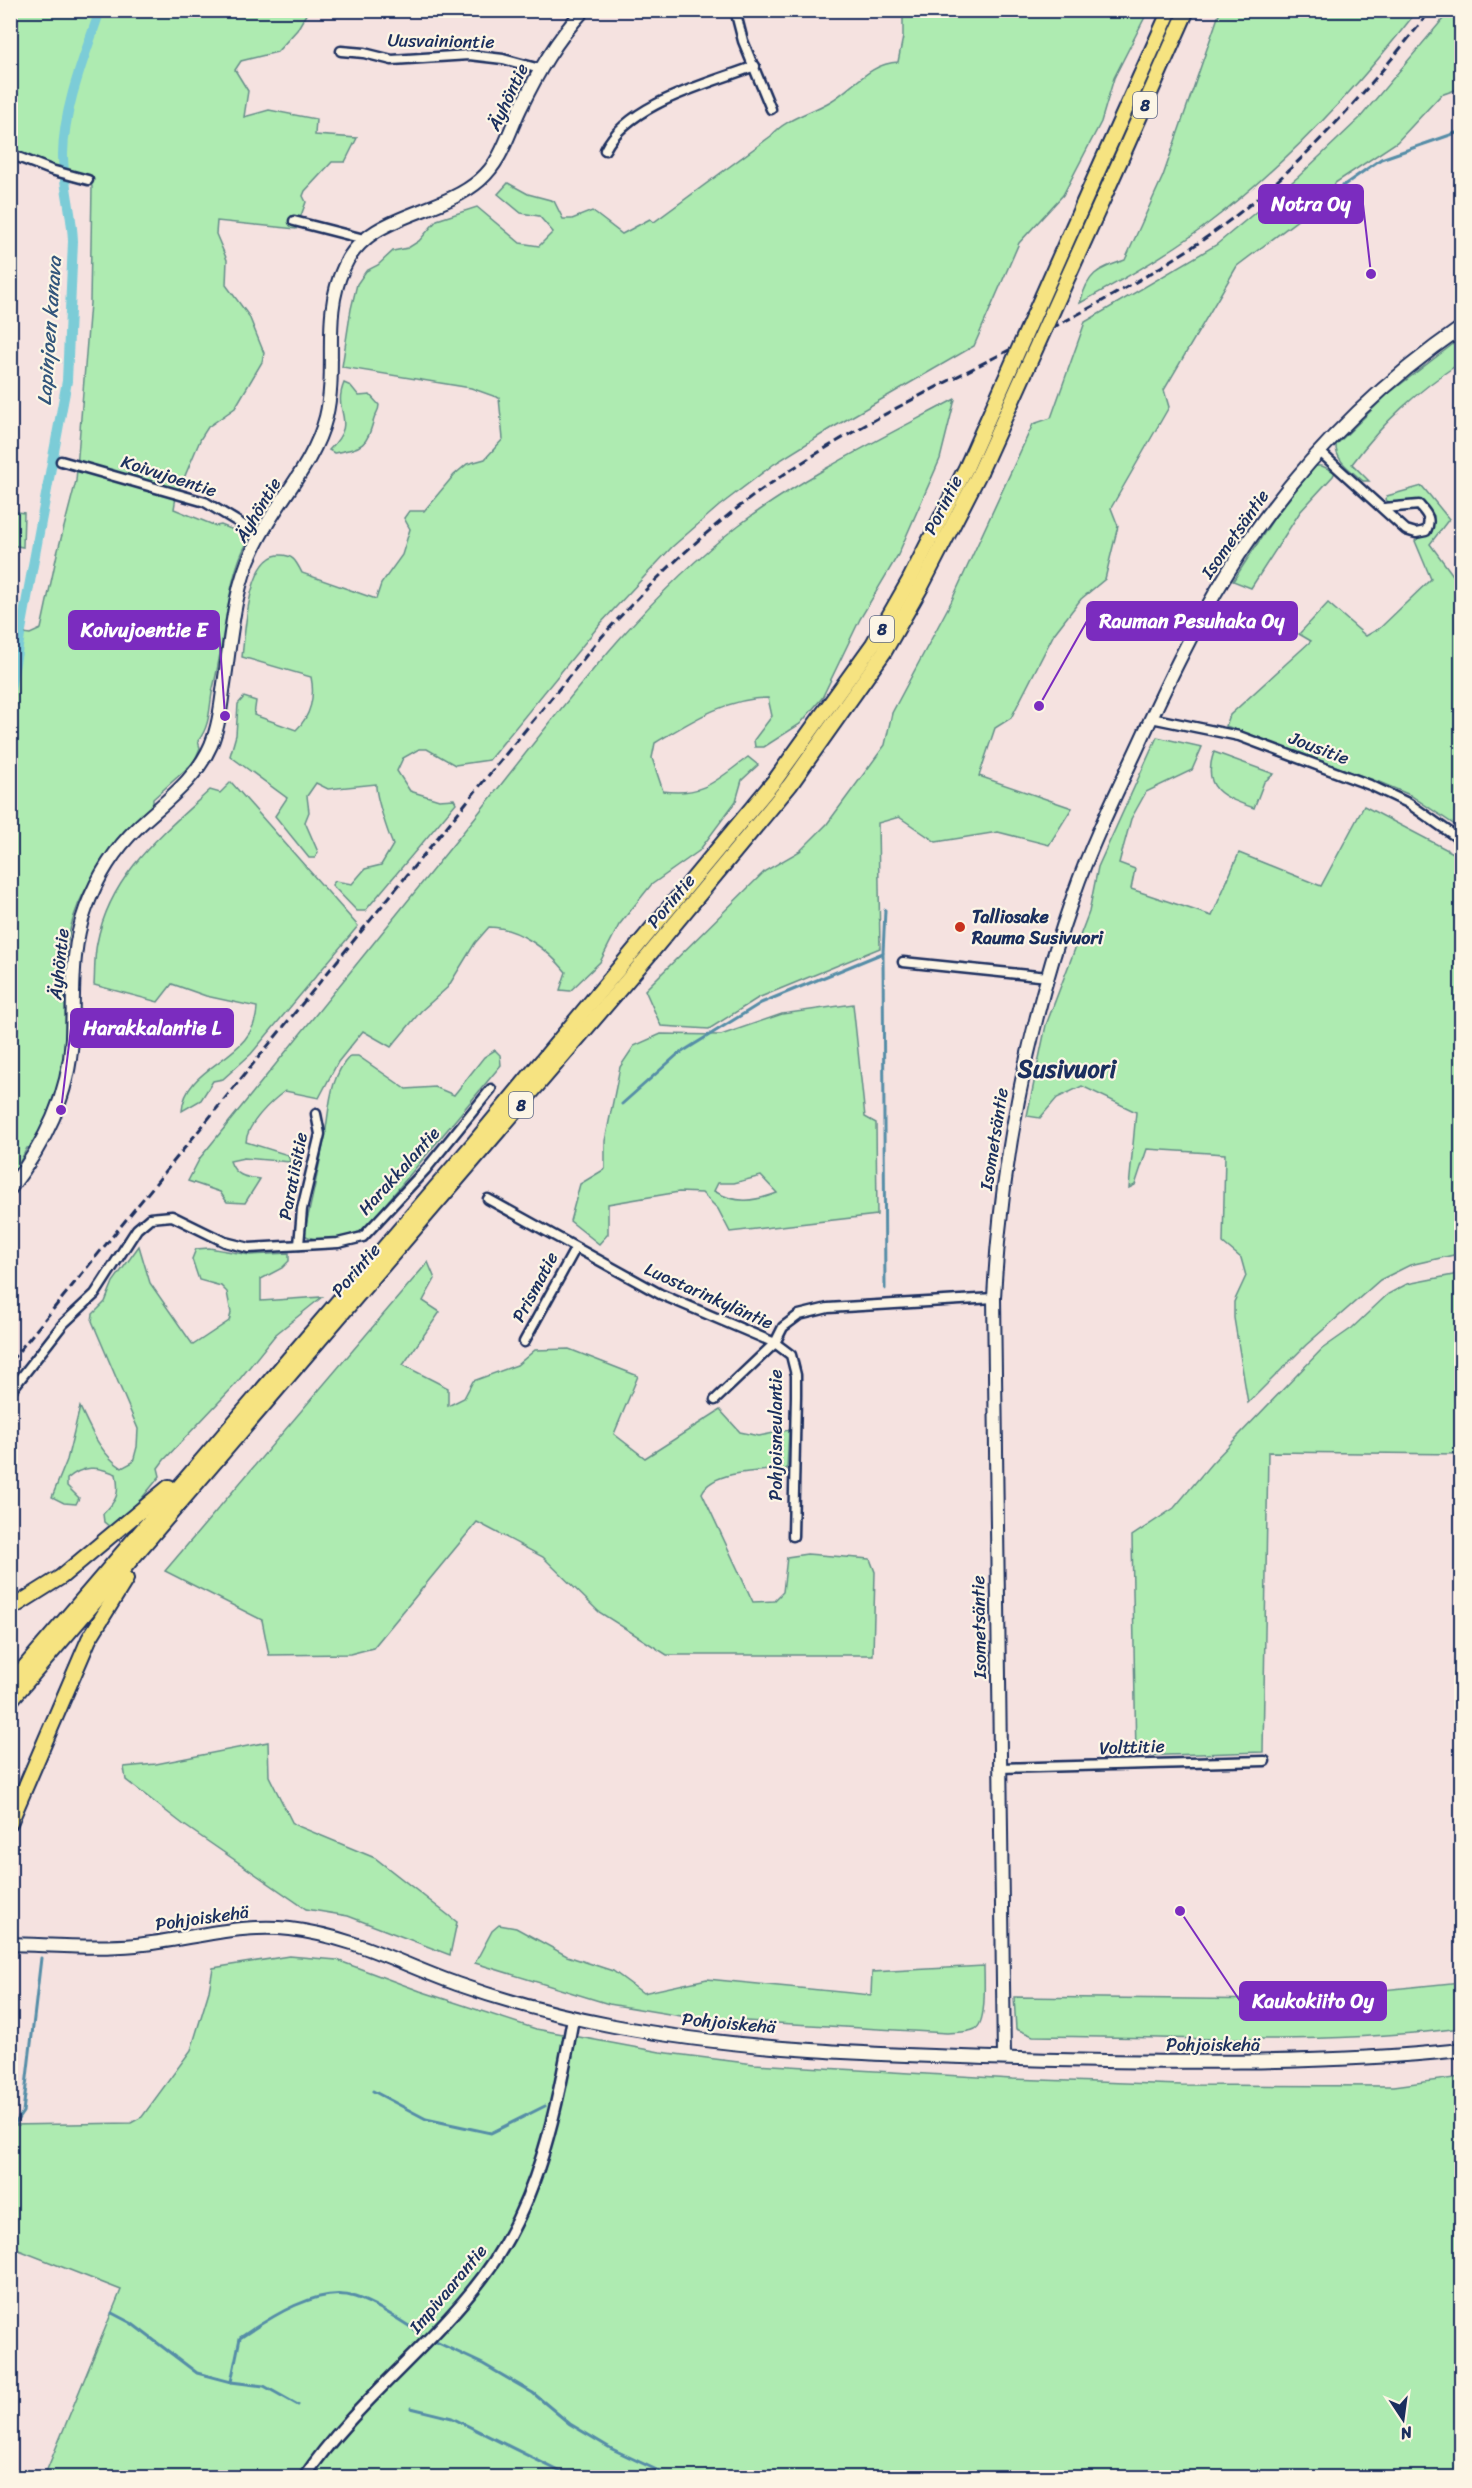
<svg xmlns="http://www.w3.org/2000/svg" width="1472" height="2488" viewBox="0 0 1472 2488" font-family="Sriracha,sans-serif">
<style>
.green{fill:#aeebb1;stroke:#648d88;stroke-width:1.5;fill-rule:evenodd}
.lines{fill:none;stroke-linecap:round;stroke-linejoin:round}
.stream{stroke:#558da7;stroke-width:3}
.canal{stroke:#7cccd7;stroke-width:10}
.minor-casing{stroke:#1b2f5e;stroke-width:13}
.tertiary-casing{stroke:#1b2f5e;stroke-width:15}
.secondary-casing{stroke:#1b2f5e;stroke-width:16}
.trunk-casing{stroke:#1b2f5e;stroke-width:18}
.minor{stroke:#fcf5e5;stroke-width:8}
.tertiary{stroke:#fcf5e5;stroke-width:10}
.secondary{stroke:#fcf5e5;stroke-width:12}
.trunk{stroke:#f6e381;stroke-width:14}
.rail{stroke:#1b2f5e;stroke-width:3;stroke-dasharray:9 4.5;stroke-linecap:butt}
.trunk-bridge-casing{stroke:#1b2f5e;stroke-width:18;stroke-linecap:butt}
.trunk-bridge{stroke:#f6e381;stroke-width:14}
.poi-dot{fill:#c8321e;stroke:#fcf5e5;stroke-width:2}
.labels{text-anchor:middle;stroke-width:4.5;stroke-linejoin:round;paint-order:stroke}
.shield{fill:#fcf5e5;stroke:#5e6a86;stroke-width:1.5}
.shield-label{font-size:16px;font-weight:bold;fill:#1b2f5e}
.street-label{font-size:18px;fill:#1b2f5e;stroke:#fcf5e5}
.poi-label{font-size:18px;font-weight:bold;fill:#1b2f5e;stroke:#fcf5e5;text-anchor:start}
.water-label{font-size:20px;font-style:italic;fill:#33567c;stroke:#fcf5e5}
.district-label{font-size:24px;font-weight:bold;fill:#1b2f5e;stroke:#fcf5e5}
.leader{fill:none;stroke:#7b2cbf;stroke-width:2}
.callout-dot{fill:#7b2cbf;stroke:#fcf5e5;stroke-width:2}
.callout{fill:#7b2cbf;stroke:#7b2cbf;stroke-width:2}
.callout-label{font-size:20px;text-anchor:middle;font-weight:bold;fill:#fff}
</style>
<rect width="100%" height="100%" fill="#f5e2e0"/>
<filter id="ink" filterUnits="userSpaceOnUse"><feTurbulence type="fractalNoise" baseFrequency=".0167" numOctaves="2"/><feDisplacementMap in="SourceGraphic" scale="12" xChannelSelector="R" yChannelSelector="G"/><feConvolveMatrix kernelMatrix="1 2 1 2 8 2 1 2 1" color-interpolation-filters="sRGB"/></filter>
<g filter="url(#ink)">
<g class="green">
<path d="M10,11h298l-11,19 -20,22 -36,9 -6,9 13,21 -4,26 25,-7 47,9 -1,16 42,3 -12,24h-13l-27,29 -2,5 3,6 -10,27 -79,-8 -1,13 11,26 -1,25 23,31 15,37 -2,9 -27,46 -27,19 -7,11 -25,59 -2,12 42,17 5,-1 28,11 1,3c-23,30 -26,111 -37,149 -4,18 -2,37 -15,53l2,7 -6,14 -41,37v6c-29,33 -65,67 -79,111 -15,44 -7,85 -9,131 -1,36 -16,67 -30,100l-8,1 -16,31v-548l19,3 11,-5 16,-75 19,-73 14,-178 2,-117 -33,-8 -48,-18z"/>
<path d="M903,11h245l-34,67 -13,44 -38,73 -44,48 -45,103 -142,82 -58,36 -55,42 -47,41 -71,76 -112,137 -34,5 -28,-16h-8l-16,9 -6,13 13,20 29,9 15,-1 2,4 -91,108h-8l-25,-26 3,-4 17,3 13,-15 16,-4 12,-20c-5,-12 -18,-50 -17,-61l-48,5 -12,-6 -9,13 2,16 -4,10 13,30 -3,6h-6l-34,-42 12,-18 -57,-42 6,-21 2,-31 6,-7 12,4 -2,14 42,15c15,-14 19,-34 15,-53l-69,-20c3,-24 6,-98 36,-102 15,-1 18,6 24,18l74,26 5,-15 21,-29 8,-26 -6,-11 5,-7h15l30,-36 13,-11 18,-5 18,-20 -4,-41 -28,-10 -129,-21 9,-58 6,-25 9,-13 12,-6 15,-14 15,-3 11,-7 18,-21 40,-13 43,36 19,3 14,-14 -14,-16 -18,-3 -23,-19 10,-11 20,11 26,7 9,18h9l20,-8 30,23 28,-15 4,3 117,-86c15,-18 40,-23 60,-35 22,-13 39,-38 67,-39l5,-25z"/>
<path d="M1220,11h197c-63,81 -133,156 -216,218 -38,28 -79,51 -121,74 8,-30 16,-33 45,-43l38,-84z"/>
<polygon points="1448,13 1461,16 1461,88 1441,95 1397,142 1335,183 1332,194 1237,266 1164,390 1169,407 1111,508 1118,526 1105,579 1081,599 1054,634 1011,718 995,728 979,776 1072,808 1049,845 998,832 936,842 899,817 878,823 880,948 758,998 709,1029 661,1026 645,990 765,871 800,851 827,824 885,745 892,713 951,602 1033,424 1051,418 1085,322 1216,245 1298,177 1359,119"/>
<path d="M1461,338v24c-46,31 -76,58 -109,102l17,17h-6c-11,-10 -28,-20 -27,-36l52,-51z"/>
<path d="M344,383l7,3 8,10 11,-1 9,10c0,6 -3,8 -5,14 -8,28 -10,28 -40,34l-5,-3c31,-31 2,-36 15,-67z"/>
<path d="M955,399l-15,60 -42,96 -38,64 -38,79 -22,26 -36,23h-9l-1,-7 18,-24 -4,-18c-42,0 -78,24 -113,45l-3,15 11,33c40,6 55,-12 85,-34l10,8 -16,15 -6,21 -37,50 -48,34 -32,40 -19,37 -30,29 -10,-1 6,-18c-18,-22 -48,-45 -77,-45l-14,16 -27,44 -27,24 -30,36 -28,-16 -25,31 -19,36 -34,-7c-15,11 -38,33 -39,51l42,13 2,7 -46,-4 -14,3c5,15 15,16 30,18l-15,24 -18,-1 -7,-10 -32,-11 12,-23c92,-115 185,-228 277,-343 79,-99 161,-213 262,-290 67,-50 143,-87 216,-126z"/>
<polygon points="1315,466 1322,466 1335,472 1333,476 1300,512 1251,588 1233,581 1274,518"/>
<polygon points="1422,486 1449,519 1430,544 1461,586 1461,829 1410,795 1379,782 1226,726 1230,715 1311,641 1299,634 1328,603 1366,636 1380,628 1431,579 1415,541 1429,530 1434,516 1421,503 1389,502 1385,500 1387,496"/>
<polygon points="11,511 24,513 23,547 11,545"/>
<polygon points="1157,737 1202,747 1192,770 1146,792 1131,819 1119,863 1135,869 1131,889 1212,916 1239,853 1321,886 1364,806 1461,857 1461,1250 1458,1254 1410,1265 1380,1280 1306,1345 1248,1403 1234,1318 1234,1302 1246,1276 1241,1258 1223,1243 1225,1154 1147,1149 1135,1185 1129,1188 1136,1112 1082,1086 1057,1098 1040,1118 1027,1116 1046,1025 1089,912 1098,867"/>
<path d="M1214,752l60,22 -10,8 -10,26c-31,-11 -53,-19 -40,-56z"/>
<path d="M231,782l127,144 -107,128 -28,25 -10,2 -12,19 -19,11c3,-48 74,-51 75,-104l-51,-11 -34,-12 -14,18 -64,-17c1,-13 0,-28 3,-42 13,-68 64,-108 113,-153l10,3z"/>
<path d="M853,1004l12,113 11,6 1,92 -147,17 -12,-23 -16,-16 -23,-1 -71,12v30l-9,10 -29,-23 10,-37 25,-15v-28l15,-74 14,-21 27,-12 60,1 61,-21zM761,1176l16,17c-24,9 -41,11 -63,-2l4,-8h16z"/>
<path d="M495,1050l5,5 1,10 -137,165c-19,7 -42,15 -60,5 7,-33 15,-67 21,-100 5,-29 4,-57 25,-79h8l48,33 29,-2 19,8 30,-38z"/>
<path d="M139,1246l11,37 43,62 36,-24 2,-8 -4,-21 -6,-6 -22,-6 -7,-21 4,-10 13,-1 41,7 39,-2v8l-7,7 -21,11v22l61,-4 -46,37 -41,51 -71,75 -6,8 2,8 -45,55 -11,-9 -1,-8c14,-14 17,-20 13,-40 -19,-8 -33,-9 -49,5v7l12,12 -3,6 -12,-1 -12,-6 15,-37 13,-53c10,21 21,48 42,61l11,-6 4,-15 1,-18 -46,-108 1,-7 12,-12 8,-20z"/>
<path d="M428,1262l7,17 -12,22 17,11 -37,53 45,23v18l16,-8 9,-17 44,-16 18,-15 34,-1 69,27 -24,58 31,24 75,-48 20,22 19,4 30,-6 -2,39c-23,2 -75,1 -85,24l51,109 21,-1 9,-9 4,-35 20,-3 63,5 5,13 -2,83h-206l-68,-43 -56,-55 -66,-35 -104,126 -23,6 -81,1 -7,-35 -97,-49z"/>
<polygon points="1461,1270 1461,1454 1268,1452 1263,1752 1136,1756 1132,1536 1174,1508 1211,1464 1322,1349 1352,1328 1388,1294 1407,1284 1453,1275"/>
<polygon points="268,1742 269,1776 293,1824 375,1858 457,1922 450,1955 348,1916 306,1909 184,1825 126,1780 124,1767 156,1764"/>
<path d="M499,1925l17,3 51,28 46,15 30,22 64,-14 164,16 1,-23 112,-6c0,13 3,58 -9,63 -7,4 -20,3 -28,4l-254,-15 -84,-14 -134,-41 17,-32z"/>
<polygon points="289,1956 337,1960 420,1991 536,2029 660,2052 754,2064 1012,2079 1181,2085 1394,2086 1461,2077 1461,2477 44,2477 121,2290 11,2247 10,2125 131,2123 142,2117 191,2050 209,1991 213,1968"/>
<path d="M1461,1982v46c-142,18 -286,9 -428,8l-17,-7 -2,-32 270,3z"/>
</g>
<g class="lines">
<g class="stream">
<polyline points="1334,192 1381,159 1456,133 1462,134"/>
<polyline points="883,953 885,910"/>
<polyline points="622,1104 677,1055 761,1003 883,953 885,1289"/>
<polyline points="373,2091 426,2119 491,2133 545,2106"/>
<polyline points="10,2152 14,2125 23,2112 41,1958"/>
<polyline points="112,2313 131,2323 197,2373 231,2382 264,2386 298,2405"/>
<polyline points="434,2341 483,2364 533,2393 570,2424 612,2449 659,2471 664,2478"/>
<path d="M231,2382l9,-44c29,-20 79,-53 115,-41 23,8 44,23 65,36"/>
<polyline points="411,2408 452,2418 573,2478"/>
</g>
<path class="canal" d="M10,690l57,-309 6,-140c-1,-29 -10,-57 -10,-87 1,-49 22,-98 37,-144"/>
<g class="minor-casing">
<g id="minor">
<polyline points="735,10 743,41 771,109"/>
<polyline points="341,51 364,53 392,60 469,55 503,59 540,69"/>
<path d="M605,150c23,-47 103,-66 150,-84"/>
<polyline points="10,154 51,170 88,180"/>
<polyline points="294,221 364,239"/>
<path d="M1319,451l87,79 10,3 10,-2c6,-12 1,-17 -7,-26l-35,3"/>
<polyline points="61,461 205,502 261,536"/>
<polyline points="1151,718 1239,736 1370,785 1408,803 1462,841"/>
<polyline points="903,962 1048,977"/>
<polyline points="488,1199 660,1294 775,1343 791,1355 796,1375 796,1396 793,1536"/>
<polyline points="299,1245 302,1209 320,1134 316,1114"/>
<polyline points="524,1342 575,1249"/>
<polyline points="10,1392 63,1324 95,1294 137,1229 150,1218 172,1216 225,1242 249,1248 338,1243 363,1237 426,1169 491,1089"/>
<polyline points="715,1400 775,1343 783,1327 799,1315 828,1308 994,1298"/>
<polyline points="1000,1768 1265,1761"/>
</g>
</g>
<g class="tertiary-casing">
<path id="tertiary" d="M304,2478c50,-75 125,-129 179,-201 56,-74 74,-169 90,-259"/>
</g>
<g class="secondary-casing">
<g id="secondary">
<path d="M10,1189c35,-46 59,-93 62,-151 2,-44 -2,-88 14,-130 11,-30 29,-59 52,-81 26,-25 58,-47 73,-82 8,-19 10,-40 13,-61 7,-44 9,-93 29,-134 21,-47 60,-82 73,-133 12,-50 -5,-102 18,-150 24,-54 95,-51 136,-87 22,-19 28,-46 40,-71 18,-37 36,-69 64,-99"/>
<path d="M10,1944c41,1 85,5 126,1 52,-5 101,-22 154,-16 65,8 108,34 167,55 51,18 104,32 157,42 133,25 270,29 405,33 148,4 295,6 443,-9"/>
<path d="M1004,2058l-10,-760c7,-138 34,-273 80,-404 17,-49 40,-96 62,-143 28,-61 57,-123 92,-179 61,-97 140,-180 234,-245"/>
</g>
</g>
<g class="trunk-casing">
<g id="trunk">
<polyline points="1088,193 1170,10"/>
<polyline points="1103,199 1187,10"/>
<polyline points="10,1609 61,1577 169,1487"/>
<polyline points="10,1684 474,1143 776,779 873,644 909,581 967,466"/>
<polyline points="10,1701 649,955 790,785 884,652 922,585 980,472"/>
<polyline points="10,1823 89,1639 126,1579"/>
</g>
</g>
<use href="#minor" class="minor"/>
<use href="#tertiary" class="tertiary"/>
<use href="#secondary" class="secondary"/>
<use href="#trunk" class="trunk"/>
<path class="rail" d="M10,1362l588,-721c56,-63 115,-119 185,-166 134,-89 288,-145 421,-236 90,-62 160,-144 227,-229"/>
<g class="trunk-bridge-casing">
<g id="trunk-bridge">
<polyline points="967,466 1088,193"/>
<polyline points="980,472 1103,199"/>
</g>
</g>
<use href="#trunk-bridge" class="trunk-bridge"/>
</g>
</g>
<circle class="poi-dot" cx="960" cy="927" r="6"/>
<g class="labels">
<g class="shield">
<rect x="1133" y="92" width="24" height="26" rx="4.5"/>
<rect x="870" y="616" width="24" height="26" rx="4.5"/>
<rect x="509" y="1092" width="24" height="26" rx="4.5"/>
</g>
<g class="shield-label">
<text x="1145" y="111">8</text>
<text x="882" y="635">8</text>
<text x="521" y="1111">8</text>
</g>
<g class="street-label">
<text transform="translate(441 41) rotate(1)" y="6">Uusvainiontie</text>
<text transform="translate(508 97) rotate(-65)" y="6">Äyhöntie</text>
<text transform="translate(169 476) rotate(18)" y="6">Koivujoentie</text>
<text transform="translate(943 505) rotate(-63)" y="6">Porintie</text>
<text transform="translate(258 510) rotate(-59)" y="6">Äyhöntie</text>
<text transform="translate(1235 534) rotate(-55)" y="6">Isometsäntie</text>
<text transform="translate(1319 748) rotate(21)" y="6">Jousitie</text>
<text transform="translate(671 901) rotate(-50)" y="6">Porintie</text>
<text transform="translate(59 964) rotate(-84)" y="6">Äyhöntie</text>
<text transform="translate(994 1139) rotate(-81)" y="6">Isometsäntie</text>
<text transform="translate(399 1171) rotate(-48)" y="6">Harakkalantie</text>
<text transform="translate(293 1176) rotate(-79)" y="6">Paratiisitie</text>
<text transform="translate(356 1270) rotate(-49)" y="6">Porintie</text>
<text transform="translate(535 1287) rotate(-62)" y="6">Prismatie</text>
<text transform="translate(709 1296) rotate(24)" y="6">Luostarinkyläntie</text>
<text transform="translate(776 1435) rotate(-90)" y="6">Pohjoisneulantie</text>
<text transform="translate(979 1627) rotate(-91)" y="6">Isometsäntie</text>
<text transform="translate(1132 1747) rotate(-2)" y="6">Volttitie</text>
<text transform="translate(202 1918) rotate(-8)" y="6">Pohjoiskehä</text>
<text transform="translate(729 2023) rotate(5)" y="6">Pohjoiskehä</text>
<text x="1213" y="2051">Pohjoiskehä</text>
<text transform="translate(448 2289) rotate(-50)" y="6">Impivaarantie</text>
</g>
<g class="poi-label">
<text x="972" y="923">Talliosake<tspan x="972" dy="21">Rauma Susivuori</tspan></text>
</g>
<g class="water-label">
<text transform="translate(49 331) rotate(-86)" y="7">Lapinjoen kanava</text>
</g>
<g class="district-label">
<text x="1067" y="1077">Susivuori</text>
</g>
</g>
<path class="leader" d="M1371 274L1363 204M1039 706L1087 621M225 716L219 630M61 1110L71 1028M1180 1911L1240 2001"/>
<g class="callout-dot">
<circle cx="1371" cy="274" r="6"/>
<circle cx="1039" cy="706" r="6"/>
<circle cx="225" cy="716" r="6"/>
<circle cx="61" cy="1110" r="6"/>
<circle cx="1180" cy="1911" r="6"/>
</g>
<g class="callout">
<rect x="1259" y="185" width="104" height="38" rx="6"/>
<rect x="1087" y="602" width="210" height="38" rx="6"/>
<rect x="69" y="611" width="150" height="38" rx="6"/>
<rect x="71" y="1009" width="162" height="38" rx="6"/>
<rect x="1240" y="1982" width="146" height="38" rx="6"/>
</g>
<g class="callout-label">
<text x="1311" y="211">Notra Oy</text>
<text x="1192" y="628">Rauman Pesuhaka Oy</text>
<text x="144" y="637">Koivujoentie E</text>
<text x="152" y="1035">Harakkalantie L</text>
<text x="1313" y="2008">Kaukokiito Oy</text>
</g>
<rect width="1472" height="2488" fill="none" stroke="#fcf5e5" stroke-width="36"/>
<rect x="18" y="18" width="1436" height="2452" fill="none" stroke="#1b2f5e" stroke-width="2" filter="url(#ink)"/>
<g transform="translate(1403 2419) rotate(167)" stroke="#fcf5e5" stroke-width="4.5" paint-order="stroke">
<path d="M0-4.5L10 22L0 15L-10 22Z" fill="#1b2f5e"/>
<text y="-9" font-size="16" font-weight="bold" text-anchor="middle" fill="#1b2f5e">N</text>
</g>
</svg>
